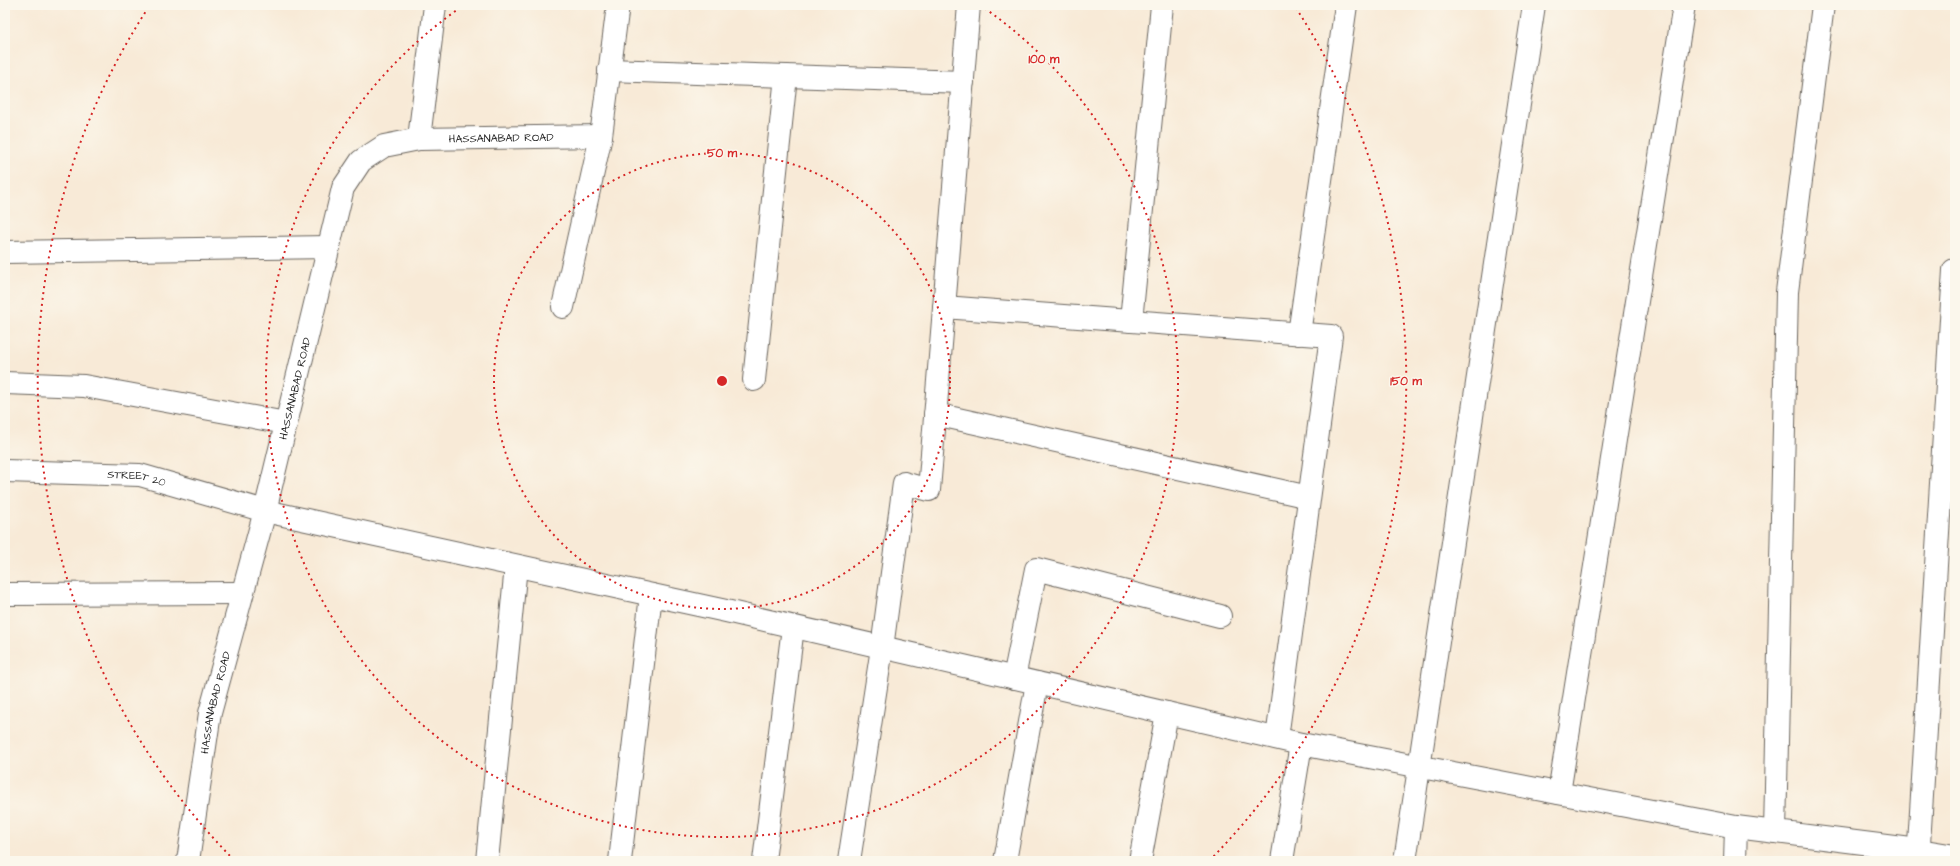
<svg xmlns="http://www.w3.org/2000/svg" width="1960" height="866" viewBox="0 0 1960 866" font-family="'Architects Daughter',sans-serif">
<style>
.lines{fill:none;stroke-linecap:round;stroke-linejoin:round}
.minor-casing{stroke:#69645d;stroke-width:24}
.minor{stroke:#fff;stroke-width:22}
.ring{fill:none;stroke:#d62828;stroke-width:2;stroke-dasharray:2 4}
.labels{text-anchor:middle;stroke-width:3;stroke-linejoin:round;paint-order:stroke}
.street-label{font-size:11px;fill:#1c1c1c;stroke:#fbf7ec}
.centre{fill:#d62828;stroke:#fbf7ec;stroke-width:2}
.ring-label{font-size:12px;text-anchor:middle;font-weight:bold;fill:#d62828;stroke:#fbf7ec;stroke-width:3;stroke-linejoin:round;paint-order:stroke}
</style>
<rect width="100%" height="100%" fill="#fbf7ec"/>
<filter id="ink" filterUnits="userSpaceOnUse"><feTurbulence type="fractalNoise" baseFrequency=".025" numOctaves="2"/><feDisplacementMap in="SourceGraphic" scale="8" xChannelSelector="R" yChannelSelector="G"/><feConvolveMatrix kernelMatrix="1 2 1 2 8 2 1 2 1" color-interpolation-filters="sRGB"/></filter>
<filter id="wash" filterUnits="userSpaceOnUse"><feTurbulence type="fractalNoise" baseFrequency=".012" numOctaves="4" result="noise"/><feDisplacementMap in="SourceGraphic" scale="16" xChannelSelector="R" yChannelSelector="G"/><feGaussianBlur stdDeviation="0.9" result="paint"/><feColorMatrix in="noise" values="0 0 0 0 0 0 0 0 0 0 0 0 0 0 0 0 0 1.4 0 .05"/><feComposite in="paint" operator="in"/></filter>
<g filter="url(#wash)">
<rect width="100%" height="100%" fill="#f8ead7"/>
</g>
<g filter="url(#ink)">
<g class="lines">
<g class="minor-casing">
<g id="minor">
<polyline points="609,70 963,82"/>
<polyline points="419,139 435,5"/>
<polyline points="5,252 329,247"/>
<polyline points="563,307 601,136 618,5"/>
<polyline points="944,307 1331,336 1277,738"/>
<polyline points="1131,321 1162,5"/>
<polyline points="1299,334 1346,5"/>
<polyline points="754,380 786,76"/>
<polyline points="5,383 84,386 286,423"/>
<polyline points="935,414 1309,497"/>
<path id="s1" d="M5,471l135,4 125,36 461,100 575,133 435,83 183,23 36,6"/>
<polyline points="5,594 242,593"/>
<polyline points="1014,678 1036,569 1220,616"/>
<polyline points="1559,793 1684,5"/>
<polyline points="1775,832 1787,292 1823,5"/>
<path id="s2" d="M188,861l22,-148 55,-202 78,-323 18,-27 23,-15 35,-7 182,-3"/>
<polyline points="487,861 516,566"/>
<polyline points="620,861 651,595"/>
<polyline points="764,861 793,627"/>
<polyline points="849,861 882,648 904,483 929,490 969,5"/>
<polyline points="1005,861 1037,683"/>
<polyline points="1140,861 1167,713"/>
<polyline points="1282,861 1301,744"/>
<polyline points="1405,861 1534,5"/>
<polyline points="1735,861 1736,827"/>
<polyline points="1918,861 1954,270"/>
</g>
</g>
<use href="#minor" class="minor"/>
</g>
</g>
<g class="ring">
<circle cx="722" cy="381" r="228"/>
<path d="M980 5A456 456 0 1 1 464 5"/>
<path d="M234 860A684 684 0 0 1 148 8M1296 8A684 684 0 0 1 1210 860"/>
</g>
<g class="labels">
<g class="street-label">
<text dy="4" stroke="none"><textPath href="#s2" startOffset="869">HASSANABAD ROAD</textPath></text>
<text dy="4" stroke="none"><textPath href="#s2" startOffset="485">HASSANABAD ROAD</textPath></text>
<text dy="4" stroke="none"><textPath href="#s1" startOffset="132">STREET 20</textPath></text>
<text dy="4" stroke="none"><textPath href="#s2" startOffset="161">HASSANABAD ROAD</textPath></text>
</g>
</g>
<circle cx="722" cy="381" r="6" class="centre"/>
<g class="ring-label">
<text x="1044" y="63">100 m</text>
<text x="722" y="157">50 m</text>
<text x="1406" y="385">150 m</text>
</g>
<rect width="1960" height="866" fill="none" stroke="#fbf7ec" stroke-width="20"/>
</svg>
